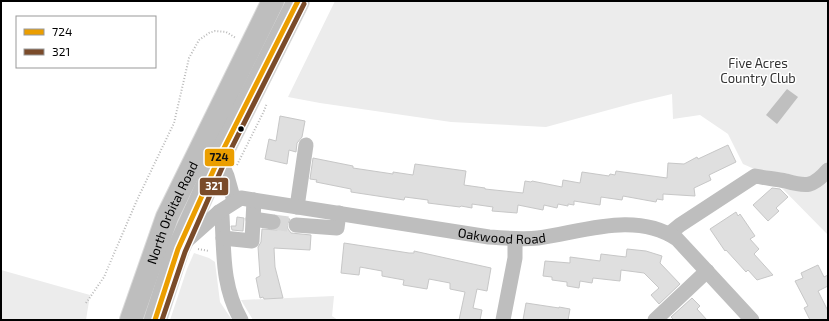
<svg xmlns="http://www.w3.org/2000/svg" width="829" height="321" viewBox="0 0 829 321" font-family="'Exo 2',sans-serif">
<style>
.green{fill:#ececec}
.water{fill:#bfbfbf}
.building{fill:#dfdfdf;stroke:#c7c7c7}
.lines{fill:none;stroke-linecap:round;stroke-linejoin:round}
.minor-tunnel{stroke:#d9d9d9;stroke-width:15;stroke-dasharray:15 8;stroke-linecap:butt}
.highway-casing{stroke:#dbdbdb;stroke-width:24}
.path{stroke:#b9b9b9;stroke-width:2;stroke-dasharray:1 2;stroke-linecap:butt}
.minor{stroke:#bebebe;stroke-width:15}
.highway{stroke:#bebebe;stroke-width:22}
.bus-1-casing{stroke:#fff;stroke-width:8}
.bus-2-casing{stroke:#fff;stroke-width:8}
.bus-1{stroke:#eb9e00;stroke-width:5}
.bus-2{stroke:#7a4b2a;stroke-width:5}
.bus-dot{fill:#000;stroke:#fff;stroke-width:1.5}
.labels{text-anchor:middle;stroke-width:3;stroke-linejoin:round;paint-order:stroke}
.park-label{font-size:13px;fill:#333;stroke:#fff}
.street-label{font-size:13px;fill:#000;stroke:#fff}
.line-badge{stroke:#fff;stroke-width:1.5}
.badge-label{font-size:11px;text-anchor:middle;font-weight:bold;fill:#fff}
.pale-badge-label{font-size:11px;text-anchor:middle;font-weight:bold;fill:#111}
</style>
<rect width="100%" height="100%" fill="#fff"/>
<g class="green">
<polygon points="335,1 828,1 828,235 770,176 743,164 728,134 700,115 673,119 672,94 634,103 546,127 451,122 320,103 288,97"/>
<polygon points="194,253 209,258 215,262 220,302 232,320 170,320 187,269"/>
<polygon points="1,270 90,295 86,320 1,320"/>
<polygon points="334,296 332,316 338,320 253,320 241,300"/>
</g>
<polygon class="water" points="787,89 798,97 777,124 766,115"/>
<g class="building">
<polygon points="280,116 305,121 302,137 297,143 296,152 289,150 287,164 265,159 269,139 276,141"/>
<polygon points="728,145 736,162 709,175 711,180 694,188 695,196 663,194 663,200 657,199 656,202 623,196 622,200 601,197 600,205 574,201 574,205 568,204 568,206 558,204 557,208 544,205 543,210 518,205 517,213 492,211 493,207 472,204 472,208 461,206 460,207 428,203 428,200 405,197 404,200 351,192 351,189 316,182 317,180 310,179 313,158 353,166 353,168 393,174 393,172 413,175 415,164 466,171 464,185 485,188 485,189 523,193 525,181 531,182 532,181 562,187 563,180 580,183 582,172 609,176 610,174 615,175 616,171 667,178 668,163 684,164 697,157 698,159"/>
<polygon points="772,188 780,189 788,197 776,208 779,211 768,221 753,205"/>
<polygon points="736,212 738,216 740,214 755,236 750,239 759,249 754,254 773,275 757,280 748,270 746,272 726,250 725,251 710,229"/>
<polygon points="237,217 244,218 243,231 232,230 231,226 236,226"/>
<polygon points="281,218 290,219 287,225 288,229 291,233 311,235 310,250 274,248 275,267 283,298 264,299 263,297 260,298 256,278 260,276 258,247 261,242 262,229 277,230 280,228 282,224"/>
<polygon points="344,243 409,253 414,253 414,251 491,268 487,291 477,289 473,308 482,310 480,320 459,320 465,292 450,289 450,283 429,279 427,289 403,285 404,280 382,276 382,271 360,267 359,275 341,273"/>
<polygon points="627,249 646,251 662,256 660,263 680,284 659,304 651,295 659,288 644,273 621,270 620,281 593,278 592,283 580,281 579,288 567,286 567,282 552,280 552,277 543,276 545,261 570,263 570,257 600,261 601,254 626,257"/>
<polygon points="818,265 824,277 828,275 828,286 818,291 828,311 828,320 810,320 804,308 808,306 795,281 803,278 801,273"/>
<polygon points="692,298 700,306 697,309 707,320 674,320 671,317"/>
<polygon points="526,303 559,308 559,307 570,309 568,320 523,320"/>
</g>
<g class="lines">
<polyline class="minor-tunnel" points="273,222 296,225"/>
<g class="highway-casing">
<g id="highway">
<path id="s2" d="M131,320l36,-103 106,-216"/>
<polyline points="155,320 178,249 219,158 298,1"/>
</g>
</g>
<g class="path">
<polyline points="237,165 264,111 267,103"/>
<polyline points="198,249 209,251"/>
<polyline points="86,303 104,277 137,200 174,123 189,58 199,40 209,33 215,31 226,32 236,38"/>
</g>
<g class="minor">
<polyline points="219,158 227,176 234,201"/>
<polyline points="297,207 306,145"/>
<path d="M219,212l3,4c2,37 0,71 19,104"/>
<polyline points="253,219 273,222"/>
<polyline points="296,225 337,228 339,213"/>
<path d="M669,234l11,-9 75,-49c10,2 21,3 31,5 21,6 27,6 42,-11"/>
<polyline points="223,238 252,241 254,200"/>
<path id="s1" d="M183,244l36,-32 22,-14 248,39c17,1 33,3 49,1 45,-6 97,-27 139,1l75,81"/>
<polyline points="503,320 515,258 515,239"/>
<polyline points="655,320 707,271"/>
</g>
<use href="#highway" class="highway"/>
<g class="bus-1-casing">
<polyline id="bus-1" points="155,320 178,249 219,158 298,1"/>
</g>
<g class="bus-2-casing">
<polyline id="bus-2" points="162,320 185,252 225,161 304,4"/>
</g>
<use href="#bus-1" class="bus-1"/>
<use href="#bus-2" class="bus-2"/>
</g>
<circle class="bus-dot" cx="241" cy="129" r="3.5"/>
<g class="labels">
<g class="park-label">
<text x="758" y="68">Five Acres<tspan x="758" dy="15">Country Club</tspan></text>
</g>
<g class="street-label">
<text dy="5" stroke="none"><textPath href="#s2" startOffset="115">North Orbital Road</textPath></text>
<text dy="5" stroke="none"><textPath href="#s1" startOffset="338">Oakwood Road</textPath></text>
</g>
</g>
<g class="line-badge">
<rect x="204" y="148" width="31" height="19" rx="4" fill="#eb9e00"/>
<rect x="199" y="177" width="30" height="19" rx="4" fill="#7a4b2a"/>
</g>
<g class="badge-label">
<text x="214" y="190">321</text>
</g>
<g class="pale-badge-label">
<text x="219" y="161">724</text>
</g>
<rect width="829" height="321" fill="none" stroke="#000000" stroke-width="4"/>
<rect x="16" y="16" width="140" height="52" fill="#ffffff" stroke="#999999"/>
<rect x="24" y="29" width="20" height="6" fill="#eb9e00" stroke="#999999"/>
<text x="52" y="36" font-size="12" fill="#000000">724</text>
<rect x="24" y="49" width="20" height="6" fill="#7a4b2a" stroke="#999999"/>
<text x="52" y="56" font-size="12" fill="#000000">321</text>
</svg>
